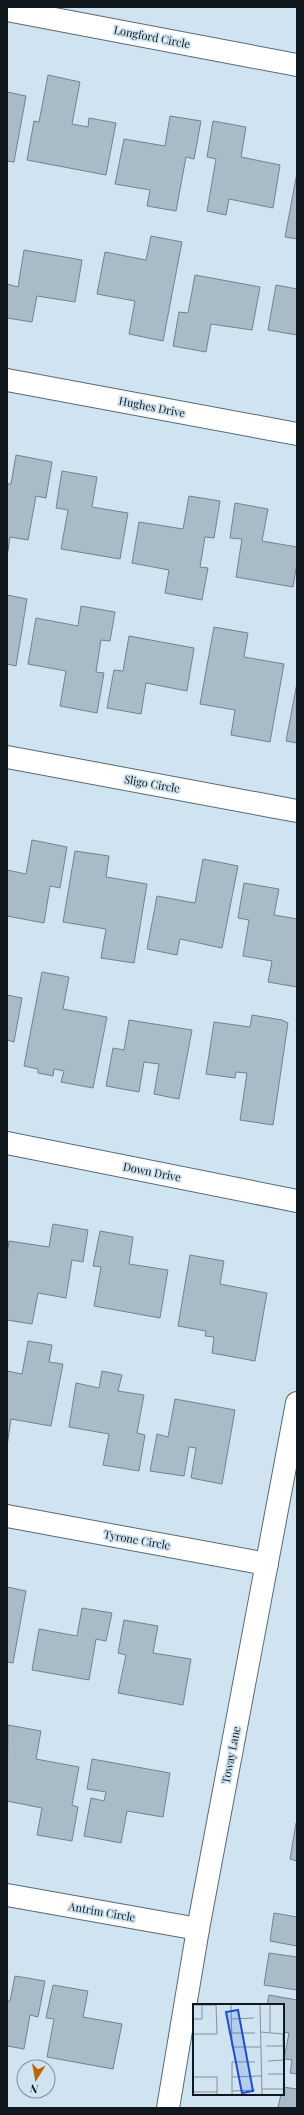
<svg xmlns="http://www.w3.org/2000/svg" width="304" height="2115" viewBox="0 0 304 2115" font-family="'Playfair Display',serif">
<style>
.building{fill:#a8bbc7;stroke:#71838f}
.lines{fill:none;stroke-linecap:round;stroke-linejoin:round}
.minor-casing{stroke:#596a76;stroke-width:24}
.minor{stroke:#fff;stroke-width:22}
.labels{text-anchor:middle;stroke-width:3.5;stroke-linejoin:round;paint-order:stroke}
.street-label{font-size:11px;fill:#11181d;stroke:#cfe3f0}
.inset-road{fill:none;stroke:#83929c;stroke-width:1}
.view{fill:#1d4ed8;fill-opacity:0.15;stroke:#1d4ed8;stroke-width:2}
.inset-edge{fill:none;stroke:#11181d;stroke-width:2}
</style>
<rect width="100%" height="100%" fill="#cfe3f0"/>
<g class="building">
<polygon points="48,75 80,82 72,124 88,127 89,118 116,123 106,175 27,160 34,121 39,122"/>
<polygon points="7,92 26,96 14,162 7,161"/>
<polygon points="170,116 201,121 194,159 186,157 176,211 147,206 150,190 115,184 124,139 165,146"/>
<polygon points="213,121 246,127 241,157 280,165 273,208 229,199 226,215 207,211 216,159 207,157"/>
<polygon points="297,173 297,239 285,237"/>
<polygon points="151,236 182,242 163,341 129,334 135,301 97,294 105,252 146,260"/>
<polygon points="24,250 82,260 75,302 37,296 32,322 7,318 7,284 18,287"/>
<polygon points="195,275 260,287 252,330 211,324 206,352 173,346 179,312 188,313"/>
<polygon points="276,285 297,289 297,335 268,330"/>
<polygon points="16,455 52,462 46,498 36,496 28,540 10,537 7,557 7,484 11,484"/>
<polygon points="62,471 97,477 92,507 128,513 120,559 61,549 68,510 56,508"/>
<polygon points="189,496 220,501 214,538 205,537 200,567 208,568 202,600 165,593 169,570 132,563 139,522 183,529"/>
<polygon points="235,503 268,509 262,541 297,547 297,563 293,587 236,577 242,539 230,538"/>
<polygon points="7,595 27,599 16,666 7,664"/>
<polygon points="81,606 115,612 110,641 101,640 96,672 104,673 97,713 60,706 66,671 28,664 36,618 78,626"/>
<polygon points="214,627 248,633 244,657 284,664 270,742 231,735 235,710 200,704"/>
<polygon points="129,636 194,648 187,691 146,683 141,714 107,708 114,670 123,671"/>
<polygon points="297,683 297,743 286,741"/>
<polygon points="32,840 67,847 60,888 50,886 44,923 7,916 7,870 26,874"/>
<polygon points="75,851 109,856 106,877 147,884 134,963 101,958 106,929 63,922"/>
<polygon points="203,859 238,866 222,948 180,939 177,955 147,949 157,896 195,903"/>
<polygon points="244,883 279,889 274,915 297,919 297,987 268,982 272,961 243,956 249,920 238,918"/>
<polygon points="42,972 69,977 63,1009 107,1017 93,1088 61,1082 64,1071 54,1069 53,1076 38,1073 38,1069 24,1066"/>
<polygon points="7,995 22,998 14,1042 7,1040"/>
<polygon points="252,1015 282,1020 288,1023 273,1125 240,1120 247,1073 236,1072 235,1078 206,1074 214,1022 250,1027"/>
<polygon points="129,1020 192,1030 179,1099 154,1094 159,1064 144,1062 139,1092 106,1086 113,1048 124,1050"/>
<polygon points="53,1224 88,1230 83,1262 72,1260 66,1298 38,1293 32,1324 7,1320 7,1254 9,1241 49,1247"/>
<polygon points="100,1231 133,1237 129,1264 168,1270 160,1318 94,1306 101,1267 93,1266"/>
<polygon points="190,1255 224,1261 220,1284 267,1293 255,1361 212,1353 214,1337 205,1336 206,1331 178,1326"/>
<polygon points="28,1341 52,1345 49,1362 63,1364 51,1426 11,1419 7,1446 7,1371 22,1374"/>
<polygon points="102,1371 122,1375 118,1391 144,1395 137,1433 145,1435 139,1471 103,1465 109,1434 69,1427 76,1383 99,1388"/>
<polygon points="175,1399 235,1410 222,1484 191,1478 196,1448 189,1447 184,1476 150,1471 157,1434 168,1437"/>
<polygon points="7,1587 26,1591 13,1663 7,1662"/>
<polygon points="82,1608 112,1613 106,1641 96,1639 89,1680 32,1670 39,1629 77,1636"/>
<polygon points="124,1620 158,1626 153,1653 191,1659 183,1705 118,1693 126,1655 118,1653"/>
<polygon points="8,1725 41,1731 36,1759 79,1767 72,1805 78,1807 72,1841 37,1835 42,1808 7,1801"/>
<polygon points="92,1759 170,1773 163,1817 127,1811 121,1843 84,1836 91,1798 104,1801 106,1792 87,1789"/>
<polygon points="296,1823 297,1823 297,1861 290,1859"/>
<polygon points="274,1913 297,1917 297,1946 270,1941"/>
<polygon points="269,1953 297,1957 297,1990 264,1985"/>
<polygon points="15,1976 45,1981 38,2017 30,2015 24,2049 7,2046 7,2001 10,2001"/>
<polygon points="53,1985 88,1991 83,2017 122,2024 113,2069 47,2057 54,2019 46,2018"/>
<polygon points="269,1995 297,2000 297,2074 290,2073 292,2060 284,2059 289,2033 283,2032 283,2005 267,2005"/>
<polygon points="283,2087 297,2089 297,2108 278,2108 281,2094 283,2094"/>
</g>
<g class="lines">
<g class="minor-casing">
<g id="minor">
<polyline points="7,10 297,65"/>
<polyline points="7,380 297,434"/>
<polyline points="7,757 297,811"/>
<polyline points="7,1143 297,1201"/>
<polyline points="7,1516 267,1564"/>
<polyline points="7,1895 198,1929"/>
<polyline points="168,2108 198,1929 297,1403"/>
</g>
</g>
<use href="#minor" class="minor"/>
</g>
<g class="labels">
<g class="street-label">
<text transform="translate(152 37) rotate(11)" y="4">Longford Circle</text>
<text transform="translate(152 407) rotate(11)" y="4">Hughes Drive</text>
<text transform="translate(152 784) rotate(10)" y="4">Sligo Circle</text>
<text transform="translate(152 1172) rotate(11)" y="4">Down Drive</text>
<text transform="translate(137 1540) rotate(10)" y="4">Tyrone Circle</text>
<text transform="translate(231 1755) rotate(-79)" y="4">Toway Lane</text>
<text transform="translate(102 1912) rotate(10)" y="4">Antrim Circle</text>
</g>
</g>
<g transform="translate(193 2004)">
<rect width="91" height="91" fill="#cfe3f0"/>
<path class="inset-road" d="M38,0l1,43h29M67,0l2,91M77,0v28M0,1h23M0,15h9v-15M38,15l23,-1M68,28l22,2 1,45M38,29h24M0,30h24l-1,-30M73,42h18M75,57l16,-1M75,70h16M0,73h24v18M39,73l29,-1M69,85h22M39,87l23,-1M0,88h24M39,91v-33h23"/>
<path class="view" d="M45,6l15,81 -11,2 -16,-81z"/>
<rect width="91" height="91" class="inset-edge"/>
</g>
<rect width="304" height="2115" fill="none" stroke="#11181d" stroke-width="16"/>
<g transform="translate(36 2079) rotate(191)"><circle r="19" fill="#cfe3f0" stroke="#83929c"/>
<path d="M0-3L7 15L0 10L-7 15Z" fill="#be6602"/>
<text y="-6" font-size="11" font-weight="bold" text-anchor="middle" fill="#11181d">N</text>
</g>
</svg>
